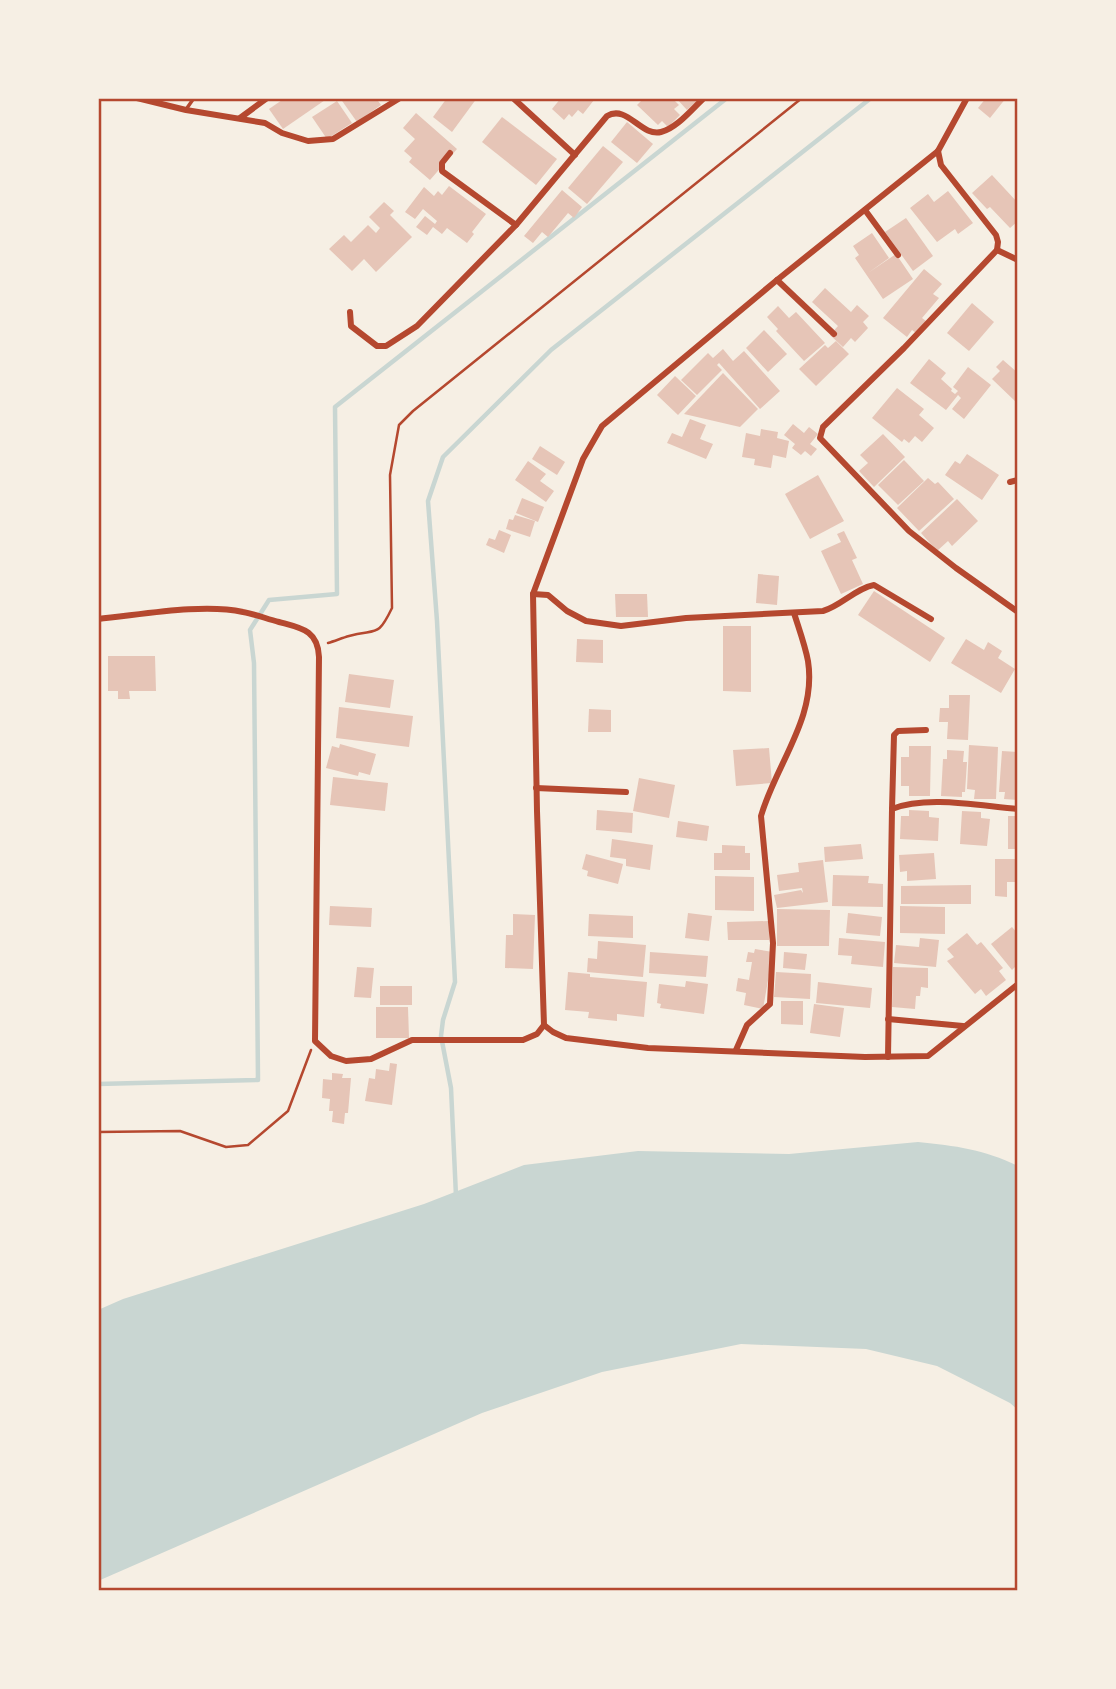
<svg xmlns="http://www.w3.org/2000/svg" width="1116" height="1689" viewBox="0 0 1116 1689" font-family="'DejaVu Sans',sans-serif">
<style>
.water{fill:#c9d6d2}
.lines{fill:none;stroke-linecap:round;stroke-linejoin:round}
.stream{stroke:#c9d6d2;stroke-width:4.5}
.building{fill:#e6c5b7}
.path{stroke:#b5482f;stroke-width:2.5}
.service{stroke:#b5482f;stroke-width:3.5}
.minor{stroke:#b5482f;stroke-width:6}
.neatline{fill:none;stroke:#b5482f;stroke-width:2.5}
</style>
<rect width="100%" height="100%" fill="#f6efe4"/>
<path class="water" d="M918,1142c38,4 65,7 100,24v244l-8,-7 -73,-37 -71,-17 -125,-5 -139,28 -120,41 -384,168v-271l25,-11 301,-95 100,-39 114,-14 151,3z"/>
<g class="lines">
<g class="stream">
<polyline points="98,1084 258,1080 254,663 250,630 269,600 337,594 335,407 727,98"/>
<polyline points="456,1196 451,1088 441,1036 443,1020 455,982 437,621 428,501 443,457 551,350 871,98"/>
</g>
</g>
<g class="building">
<polygon points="285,98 328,98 283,129 269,109"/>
<polygon points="340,98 376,98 381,105 357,122"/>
<polygon points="447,98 477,98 452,132 433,117"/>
<polygon points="561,98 591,98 594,100 583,114 578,110 572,117 569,114 564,120 552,109"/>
<polygon points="644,98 672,98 679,105 674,109 680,115 668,127 662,121 658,125 637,105"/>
<polygon points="676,98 700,98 687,110"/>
<polygon points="986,98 1006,98 990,118 978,108"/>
<polygon points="337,101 352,123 327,139 312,117"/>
<polygon points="416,113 457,149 430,180 409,162 412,158 404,151 415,139 403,128"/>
<polygon points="502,117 557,159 536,185 482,142"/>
<polygon points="627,122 653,144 637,163 611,142"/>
<polygon points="603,146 623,162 587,204 568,188"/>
<polygon points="992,175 1018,203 1018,221 1010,228 990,207 987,209 972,193"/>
<polygon points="449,186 486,214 472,232 474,234 467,243 447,228 442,234 433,227 427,235 416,227 425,216 435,224 437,221 423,209 415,219 405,212 424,187 434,196 438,191 442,195"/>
<polygon points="562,190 582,207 574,218 568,213 548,237 542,232 533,243 524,236"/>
<polygon points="948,191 973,223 958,234 955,229 937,242 910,208 928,194 934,202"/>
<polygon points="384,202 394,211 390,215 412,237 376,272 364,259 352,271 329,249 344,235 351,242 368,225 376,233 380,228 369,217"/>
<polygon points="906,218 933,256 913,271 885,232"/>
<polygon points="872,233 889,258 868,273 896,254 913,279 883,299 855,258 859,255 853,246"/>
<polygon points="924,269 942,284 933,294 939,298 922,318 926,321 916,333 912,330 907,337 883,318"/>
<polygon points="825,288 851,312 857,305 869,316 863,322 868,328 855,342 851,338 843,347 830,335 838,326 812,302"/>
<polygon points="972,303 994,322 969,351 947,333"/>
<polygon points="778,306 789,318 796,312 825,343 804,361 776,331 778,329 767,317"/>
<polygon points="764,330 787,354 768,372 746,348"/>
<polygon points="836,341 849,354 816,386 799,369 825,345 828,348"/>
<polygon points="723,349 733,361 744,351 780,391 760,409 719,363 717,365 722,370 697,395 681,380 708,353 713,358"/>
<polygon points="929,359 946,373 941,379 952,389 951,391 955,394 958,391 953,387 968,367 991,385 964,419 952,409 961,398 958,395 946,410 910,383"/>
<polygon points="1003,360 1018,373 1016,402 992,379 1000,371 996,367"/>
<polygon points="723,373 758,409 740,427 684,414"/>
<polygon points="675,376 696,396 678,415 657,395"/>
<polygon points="897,388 924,409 919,415 934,428 922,442 915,436 909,443 904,439 902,442 872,418"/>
<polygon points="690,419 706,425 700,439 713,444 706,459 667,443 672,433 682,437"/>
<polygon points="793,424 804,433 809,427 818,434 810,444 817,449 811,456 805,451 801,455 792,448 795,444 784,435"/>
<polygon points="761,429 778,432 777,438 789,441 786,458 773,455 771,468 754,465 755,459 742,457 746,433 760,436"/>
<polygon points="883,434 905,457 874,487 859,471 868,463 860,455"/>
<polygon points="540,446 565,462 557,475 532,459"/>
<polygon points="967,454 999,475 982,500 945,475 955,461 960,464"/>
<polygon points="904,460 924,481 898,505 878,485"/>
<polygon points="528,461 546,474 540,481 554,491 546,502 515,480"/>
<polygon points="818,475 844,521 810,539 785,494"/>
<polygon points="928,478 935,484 938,482 954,499 919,531 897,508"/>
<polygon points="522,498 544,507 538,522 516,513"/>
<polygon points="957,499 978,521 952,546 948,541 937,551 921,533"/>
<polygon points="515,515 535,521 530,537 506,529 509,519 513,520"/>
<polygon points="499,530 511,535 504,553 486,545 489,538 495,540"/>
<polygon points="844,531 857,558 852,560 863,584 841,594 821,551 841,542 837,534"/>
<polygon points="758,574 779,576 777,605 756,603"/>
<polygon points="874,591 945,638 930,662 858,615"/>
<polygon points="615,594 647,594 648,617 616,617"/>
<polygon points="723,626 751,626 751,692 723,691"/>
<polygon points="577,639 603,640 603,663 576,662"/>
<polygon points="966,639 984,650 988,642 1002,651 998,658 1015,669 1001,693 951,663"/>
<polygon points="108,656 155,656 156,691 129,691 130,699 118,699 118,691 108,691"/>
<polygon points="349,674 394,680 390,708 345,702"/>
<polygon points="949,695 970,695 968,740 947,739 948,722 939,722 940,708 949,708"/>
<polygon points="339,707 413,716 409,747 336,738"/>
<polygon points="589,709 611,710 611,732 588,732"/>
<polygon points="340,744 376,754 370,775 359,772 358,776 326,768 332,746 339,748"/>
<polygon points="969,745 998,747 996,799 974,799 975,790 967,789"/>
<polygon points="909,746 931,746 930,796 909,796 909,786 901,786 901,757 909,757"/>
<polygon points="769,748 772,783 736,786 733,750"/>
<polygon points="947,750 964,751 963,762 967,762 965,792 962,792 962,797 941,796 943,759 947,759"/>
<polygon points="1002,751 1018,752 1018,800 1004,799 1005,792 999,792"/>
<polygon points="333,777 388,783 385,811 330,805"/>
<polygon points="639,778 675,785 669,818 633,811"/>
<polygon points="597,810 633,813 632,833 596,830"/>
<polygon points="909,810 929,811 929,817 939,818 938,841 900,839 901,816 909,816"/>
<polygon points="962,811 981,812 981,818 990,819 987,846 960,844"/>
<rect x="1008" y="816" width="10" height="33"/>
<polygon points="678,821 709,826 707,841 676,837"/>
<polygon points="612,839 653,845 650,870 626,866 626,859 610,857"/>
<polygon points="861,844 863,859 825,862 824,847"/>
<polygon points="722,845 745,846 745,853 750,853 750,870 714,870 714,853 722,853"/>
<polygon points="934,853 936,879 907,881 907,871 900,872 899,855"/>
<polygon points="586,854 623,864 618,884 587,876 588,871 582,869"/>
<polygon points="995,859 1018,859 1018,882 1007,882 1007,897 995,896"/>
<polygon points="823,860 828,902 777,908 774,895 801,890 803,893 802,888 779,891 777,875 799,872 798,863"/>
<polygon points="833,875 869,876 868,883 883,884 883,907 832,906"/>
<polygon points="715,876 754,877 754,911 715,910"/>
<polygon points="971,885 971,904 901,904 901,886"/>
<polygon points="330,906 372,908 371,927 329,925"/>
<polygon points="900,906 945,907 945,934 900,933"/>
<polygon points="777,909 830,910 829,946 777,946"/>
<polygon points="688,913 712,916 709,941 685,938"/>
<polygon points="848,913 882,917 880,936 846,933"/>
<polygon points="513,914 535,915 533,969 505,968 506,935 513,935"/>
<polygon points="589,914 633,916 633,938 588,936"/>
<polygon points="769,921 769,940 728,940 727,922"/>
<polygon points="1012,927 1018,934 1018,964 1012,970 991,944"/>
<polygon points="967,933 977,945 981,942 1003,968 999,971 1006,980 986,996 981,989 975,994 947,961 954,957 947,949"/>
<polygon points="839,938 885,942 883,967 851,964 852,956 838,955"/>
<polygon points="920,938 939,940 936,967 894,963 896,945 919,947"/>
<polygon points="598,941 646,945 643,977 587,972 588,958 597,959"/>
<polygon points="755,949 773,952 763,1009 744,1005 746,993 736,991 738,978 749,980 752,962 746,962 748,952 754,953"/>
<polygon points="650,952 708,956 706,977 649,973"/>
<polygon points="784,952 807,954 805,970 783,968"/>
<polygon points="357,967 374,968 371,998 354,997"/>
<polygon points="893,967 928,968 928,988 921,987 920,996 916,996 915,1009 892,1007"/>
<polygon points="568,972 590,974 590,977 647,982 644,1017 617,1014 617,1021 588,1018 589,1012 565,1010"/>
<polygon points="776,972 811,974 810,999 774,997"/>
<polygon points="686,981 708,984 704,1014 660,1008 661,1004 657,1003 659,984 685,987"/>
<polygon points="818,982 872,988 870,1008 816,1003"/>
<rect x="380" y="986" width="32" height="19"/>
<polygon points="781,1001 803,1001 803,1025 781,1024"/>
<polygon points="814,1004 844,1008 840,1037 810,1033"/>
<polygon points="376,1007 408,1007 409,1038 376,1038"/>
<polygon points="390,1063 397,1064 392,1105 365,1101 369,1078 375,1079 376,1069 389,1071"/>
<polygon points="332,1073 343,1074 342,1078 351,1078 348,1113 345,1113 344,1124 332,1122 333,1111 329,1111 330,1099 322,1098 323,1079 332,1080"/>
</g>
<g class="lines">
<g class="path">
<path d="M328,643c7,-2 14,-5 21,-7 28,-8 28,3 43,-28l-2,-133 9,-50 14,-14 389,-313"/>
<polyline points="98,1132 180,1131 226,1147 248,1145 288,1111 311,1050"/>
</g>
<polyline class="service" points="187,108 194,98"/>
<g class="minor">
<polyline points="137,98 186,110 265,123 282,133 308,141 333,139 400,98"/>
<polyline points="513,98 575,155"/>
<polyline points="967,98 938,151 777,280 602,426 583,459 533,594 537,811 544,1025 553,1032 566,1038 648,1048 865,1057 928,1056 1018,984"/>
<polyline points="240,118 267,98"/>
<polyline points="938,151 941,165 996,235 998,242 997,250 904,348 823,427 820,438 909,531 956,568 1018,612"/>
<polyline points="450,153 442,163 442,171 516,225"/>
<polyline points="865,210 898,255"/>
<polyline points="997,250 1018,260"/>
<polyline points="777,280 834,334"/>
<path d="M350,312l1,14 26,20h9l31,-20 99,-101 91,-109c20,-12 34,21 54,16 16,-4 31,-23 43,-34"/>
<polyline points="1010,482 1018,480"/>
<path d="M533,594l15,1 19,16 19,10 35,5 65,-8 137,-7c18,-5 33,-23 51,-26l57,34"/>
<path d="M98,619c42,-4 104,-16 145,-7 12,2 24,7 36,10 22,6 39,8 40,35l-4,384 16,15 15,5 25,-2 41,-19h111l14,-6 7,-9"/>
<polyline points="536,788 626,792"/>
<polyline points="892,809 894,735 898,731 926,730"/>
<polyline points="888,1019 963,1026"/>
<path d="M736,1050l11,-25 23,-21 3,-61 -12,-127c15,-52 56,-98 47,-155 -3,-16 -9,-32 -14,-48"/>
<path d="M888,1057l4,-248c35,-14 88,-3 126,0"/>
</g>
</g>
<rect width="1116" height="1689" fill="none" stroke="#f6efe4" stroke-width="200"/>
<rect x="100" y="100" width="916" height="1489" class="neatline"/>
</svg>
